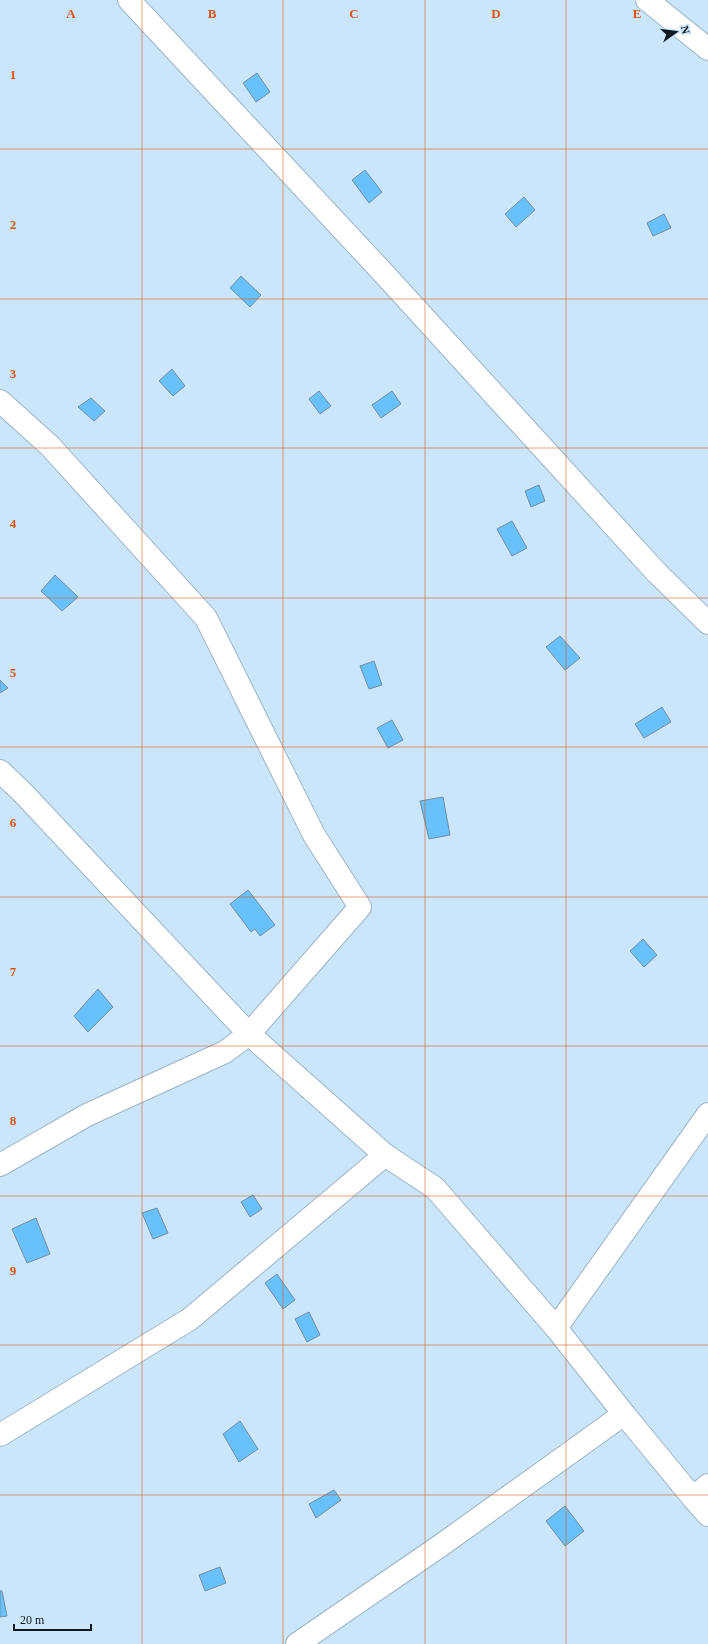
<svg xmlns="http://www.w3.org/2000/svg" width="708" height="1644" viewBox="0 0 708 1644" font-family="'Times New Roman',serif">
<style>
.building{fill:#68c1fa;stroke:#738d9f}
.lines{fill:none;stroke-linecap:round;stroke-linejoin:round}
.minor-casing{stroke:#9ab4c7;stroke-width:24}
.minor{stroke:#fff;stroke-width:22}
.grid{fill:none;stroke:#dd560d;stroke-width:1;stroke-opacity:0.55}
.grid-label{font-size:13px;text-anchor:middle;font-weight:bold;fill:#dd560d;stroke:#cbe6fa;stroke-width:3;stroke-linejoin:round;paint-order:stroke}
</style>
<rect width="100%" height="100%" fill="#cbe6fa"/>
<g class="building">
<polygon points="257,73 270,92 256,102 243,83"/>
<polygon points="365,170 382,192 369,203 352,180"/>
<polygon points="524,197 535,210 516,227 505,214"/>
<polygon points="664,214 671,228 653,236 647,223"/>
<polygon points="241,276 261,295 250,307 230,288"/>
<polygon points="172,369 185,386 173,396 159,381"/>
<polygon points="319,391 331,406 320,414 309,399"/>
<polygon points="392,391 401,404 381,418 372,405"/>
<polygon points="91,398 105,411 94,421 78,407"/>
<polygon points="539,485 545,501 531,507 525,491"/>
<polygon points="512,521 527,548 512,556 497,529"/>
<polygon points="55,575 78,597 62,611 41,591"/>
<polygon points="560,636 580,658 565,670 546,647"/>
<polygon points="374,661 382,685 369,689 360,666"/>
<polygon points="0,680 8,688 0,693"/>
<polygon points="662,707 671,722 644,738 635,724"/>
<polygon points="392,720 403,740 388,748 377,728"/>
<polygon points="443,797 450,835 429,839 420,801"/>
<polygon points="248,890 275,925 260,936 255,929 251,932 230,904"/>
<polygon points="643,939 657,955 644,967 630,951"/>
<polygon points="98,989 113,1007 88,1032 74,1016"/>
<polygon points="253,1195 262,1209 250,1217 241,1202"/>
<polygon points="157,1208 168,1233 153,1239 142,1213"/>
<polygon points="36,1218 50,1254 27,1263 12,1229"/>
<polygon points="277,1274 295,1300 283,1309 265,1283"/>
<polygon points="309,1312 320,1335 307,1342 295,1319"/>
<polygon points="240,1421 258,1449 239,1462 223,1434"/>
<polygon points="334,1490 341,1500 316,1518 309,1504"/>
<polygon points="565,1506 584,1531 565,1546 546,1521"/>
<polygon points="220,1567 226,1583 205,1591 199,1575"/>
<polygon points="0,1591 2,1591 7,1616 0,1617"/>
</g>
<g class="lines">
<g class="minor-casing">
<g id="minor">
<polyline points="129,0 387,277 657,573 708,623"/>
<polyline points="647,0 708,49"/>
<polyline points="0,401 50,446 206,618 314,835 360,907 249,1034 225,1052 87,1115 0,1165"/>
<polyline points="0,771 24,794 249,1034 385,1155 435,1188 556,1328 624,1414"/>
<polyline points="556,1328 708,1114"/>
<polyline points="0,1435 190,1319 385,1155"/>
<polyline points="708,1485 693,1498 708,1515"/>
<polyline points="297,1644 440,1546 624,1414 693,1498"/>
</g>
</g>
<use href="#minor" class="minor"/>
</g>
<path class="grid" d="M142,0v1644M283,0v1644M425,0v1644M566,0v1644M0,149h708M0,299h708M0,448h708M0,598h708M0,747h708M0,897h708M0,1046h708M0,1196h708M0,1345h708M0,1495h708"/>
<g class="grid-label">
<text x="71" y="18">A</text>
<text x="212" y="18">B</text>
<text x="354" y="18">C</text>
<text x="496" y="18">D</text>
<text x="637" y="18">E</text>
<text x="13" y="79">1</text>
<text x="13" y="229">2</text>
<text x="13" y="378">3</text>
<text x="13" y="528">4</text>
<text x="13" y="677">5</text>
<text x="13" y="827">6</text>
<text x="13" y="976">7</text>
<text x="13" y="1125">8</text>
<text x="13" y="1275">9</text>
</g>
<g transform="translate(676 32) rotate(76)" stroke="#cbe6fa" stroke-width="3" paint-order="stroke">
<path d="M0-3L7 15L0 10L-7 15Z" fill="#0e181f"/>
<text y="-6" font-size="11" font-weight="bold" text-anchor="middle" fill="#0e181f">N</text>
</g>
<path d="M14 1624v6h77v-6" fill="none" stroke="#0e181f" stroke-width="2"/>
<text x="20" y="1624" font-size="12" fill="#0e181f" stroke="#cbe6fa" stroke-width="3" paint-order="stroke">20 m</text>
</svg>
